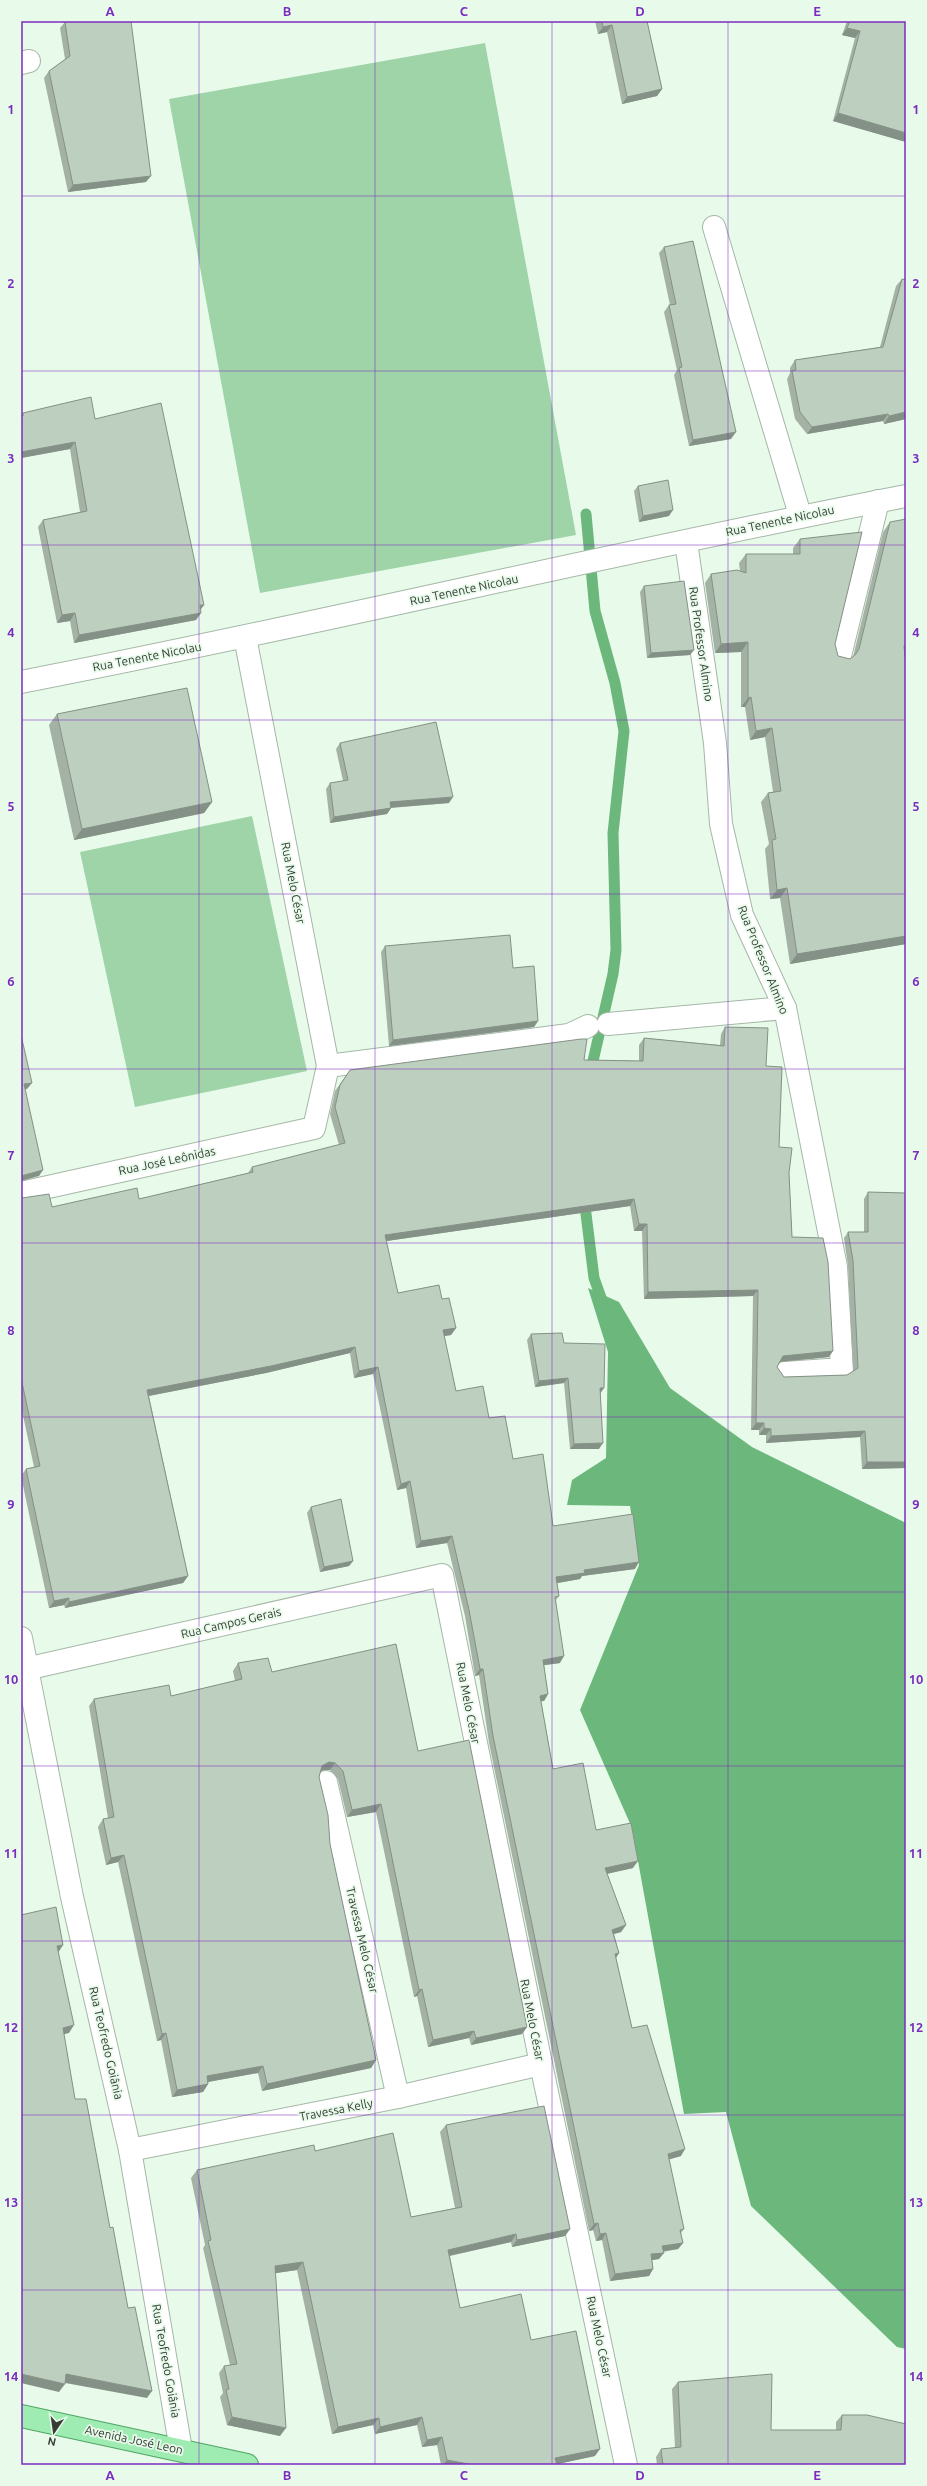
<svg xmlns="http://www.w3.org/2000/svg" width="927" height="2486" viewBox="0 0 927 2486" font-family="Ubuntu,sans-serif">
<style>
.green{fill:#9fd4a8}
.water{fill:#6cb77b}
.lines{fill:none;stroke-linecap:round;stroke-linejoin:round}
.stream{stroke:#6cb77b;stroke-width:11}
.minor-casing{stroke:#a5b7a7;stroke-width:24}
.major-casing{stroke:#50a665;stroke-width:24}
.minor{stroke:#fff;stroke-width:22}
.major{stroke:#9fecb2;stroke-width:22}
.wall{fill:#a3b2a4}
.shaded-wall{fill:#849186}
.building{fill:#bdcfbf;stroke:#849186}
.grid{fill:none;stroke:#7b2cbf;stroke-width:1;stroke-opacity:0.55}
.labels{text-anchor:middle;stroke-width:3.5;stroke-linejoin:round;paint-order:stroke}
.street-label{font-size:12px;fill:#353c36;stroke:#e8fbea}
.neatline{fill:none;stroke:#7b2cbf;stroke-width:1.5}
.grid-label{font-size:13px;text-anchor:middle;font-weight:bold;fill:#7b2cbf}
</style>
<rect width="100%" height="100%" fill="#e8fbea"/>
<g class="green">
<polygon points="485,43 576,535 260,593 169,99"/>
<polygon points="252,816 307,1071 135,1107 80,852"/>
</g>
<polygon class="water" points="588,1288 619,1302 670,1388 752,1447 906,1523 906,2349 897,2347 751,2206 726,2112 684,2114 632,1828 580,1710 639,1565 630,1506 567,1505 572,1480 606,1458 608,1352"/>
<g class="lines">
<g class="stream">
<polyline points="586,514 595,611 615,683 624,731 613,833 616,950 613,974 590,1074"/>
<polyline points="584,1198 594,1278 604,1306"/>
</g>
<g class="minor-casing">
<g id="minor">
<polyline points="21,63 29,61"/>
<polyline points="714,227 800,515"/>
<polyline points="686,542 715,743 721,824 742,915 785,1008 836,1267 842,1369 785,1373"/>
<polyline points="840,656 878,501"/>
<path d="M21,682c296,-57 589,-129 885,-186"/>
<polyline points="608,1024 785,1008"/>
<polyline points="328,1066 569,1035 588,1026"/>
<polyline points="21,1193 314,1128 328,1066 245,637"/>
<polyline points="21,1638 72,1897 130,2150 181,2450"/>
<polyline points="21,1670 442,1575 541,2064 626,2465"/>
<polyline points="326,1782 398,2097"/>
<polyline points="130,2150 398,2097 541,2064"/>
</g>
</g>
<g class="major-casing">
<polyline id="major" points="21,2416 247,2465"/>
</g>
<use href="#minor" class="minor"/>
<use href="#major" class="major"/>
</g>
<g class="wall">
<polygon points="595,21 647,21 662,89 657,96 622,104 607,32 598,34"/>
<polygon points="847,21 906,21 906,142 833,121 855,38 842,35"/>
<polygon points="65,22 146,182 68,192 44,78 49,71 65,59 60,28"/>
<polygon points="664,247 731,439 689,446 674,375 677,370 664,312 669,305 670,305 659,253"/>
<polygon points="902,279 906,280 906,279 906,419 884,424 883,421 807,434 795,419 787,379 790,373 790,368 795,360 880,347 896,286"/>
<polygon points="23,413 95,419 201,610 196,620 74,643 70,621 57,623 38,527 43,520 80,512 70,449 21,458 21,415"/>
<polygon points="638,486 669,516 639,522 634,491"/>
<polygon points="890,522 905,655 906,944 790,964 780,898 770,899 765,849 769,844 761,802 768,793 773,792 765,737 750,740 745,707 741,707 741,652 715,653 705,583 711,574 740,571 739,563 746,554 793,554 793,548 800,539 838,656 850,659 853,657 883,532"/>
<polygon points="644,586 690,655 647,658 640,592"/>
<polygon points="57,714 212,802 204,813 74,840 49,725"/>
<polygon points="340,743 449,803 391,808 387,814 330,823 326,789 330,783 343,781 336,749"/>
<polygon points="385,946 513,968 538,1021 534,1027 389,1046 381,952"/>
<polygon points="725,1027 766,1066 779,1147 789,1173 792,1237 829,1357 780,1362 777,1367 784,1377 847,1375 853,1371 848,1266 844,1238 848,1232 864,1232 864,1199 868,1192 906,1468 862,1469 860,1437 766,1443 766,1435 759,1435 759,1430 751,1430 753,1296 644,1299 642,1231 634,1231 630,1206 386,1241 398,1293 442,1299 456,1328 451,1335 444,1336 456,1391 489,1418 513,1459 553,1526 635,1569 582,1576 580,1579 557,1583 559,1596 556,1600 560,1663 544,1665 548,1694 544,1701 541,1701 553,1769 596,1830 633,1868 607,1874 626,1925 621,1932 614,1934 619,1953 616,1958 632,2028 681,2156 669,2159 684,2229 681,2233 683,2243 678,2249 663,2252 659,2259 652,2260 653,2269 649,2276 610,2281 602,2240 596,2241 593,2230 589,2231 489,1743 479,1675 475,1676 465,1616 447,1543 416,1548 406,1488 397,1490 373,1374 354,1378 350,1353 266,1373 149,1396 188,1576 183,1583 65,1608 64,1605 49,1608 21,1476 26,1469 34,1467 21,1406 21,1198 52,1207 139,1199 248,1173 252,1167 339,1145 330,1114 335,1091 350,1070 584,1060 639,1061 639,1045 644,1038 720,1045 721,1034"/>
<polygon points="531,1334 600,1394 599,1449 570,1449 564,1383 535,1387 527,1340"/>
<polygon points="311,1507 353,1561 349,1566 320,1572 307,1513"/>
<polygon points="238,1663 272,1672 418,1751 527,2027 522,2034 471,2045 469,2038 428,2047 417,1996 414,1997 376,1812 347,1817 338,1779 330,1770 324,1770 321,1771 319,1777 330,1844 376,2060 371,2068 262,2091 258,2073 208,2082 208,2084 203,2092 172,2097 161,2040 157,2041 118,1862 106,1865 98,1827 103,1819 108,1818 89,1706 94,1699 171,1696 235,1681 233,1671"/>
<polygon points="446,2125 570,2229 565,2236 512,2247 511,2242 450,2256 460,2308 531,2340 595,2456 557,2464 557,2465 441,2465 437,2445 422,2447 417,2425 375,2434 373,2425 332,2434 297,2270 275,2273 280,2436 227,2425 220,2397 223,2393 219,2373 224,2366 230,2365 203,2248 205,2245 191,2178 197,2170 315,2151 411,2217 455,2208 440,2132"/>
<polygon points="678,2382 771,2430 836,2430 836,2422 842,2415 906,2465 657,2465 656,2457 661,2449 675,2448 672,2389"/>
</g>
<g class="shaded-wall">
<polygon points="612,25 607,32 598,34 603,27"/>
<polygon points="847,28 860,31 855,38 842,35"/>
<polygon points="662,89 657,96 622,104 627,97"/>
<polygon points="838,113 906,133 906,142 833,121"/>
<polygon points="151,176 146,182 68,192 73,185"/>
<polygon points="906,412 906,419 884,424 889,416"/>
<polygon points="888,414 883,421 807,434 812,427"/>
<polygon points="736,432 731,439 689,446 693,440"/>
<polygon points="75,442 70,449 21,458 21,452"/>
<polygon points="673,510 669,516 639,522 643,516"/>
<polygon points="200,605 204,605 199,612"/>
<polygon points="75,613 70,621 57,623 62,615"/>
<polygon points="201,613 196,620 74,643 79,635"/>
<polygon points="748,642 741,652 715,653 721,644"/>
<polygon points="906,645 906,655 898,655 904,646"/>
<polygon points="694,650 690,655 647,658 651,653"/>
<polygon points="751,697 745,707 741,707 748,698"/>
<polygon points="772,728 765,737 750,740 756,731"/>
<polygon points="453,797 449,803 386,808 390,802"/>
<polygon points="212,802 204,813 74,840 82,829"/>
<polygon points="391,808 387,814 330,823 334,817"/>
<polygon points="787,888 780,898 770,899 777,890"/>
<polygon points="906,936 906,944 790,964 797,954"/>
<polygon points="538,1021 534,1027 389,1046 393,1040"/>
<polygon points="32,1083 27,1089 21,1090 24,1084"/>
<polygon points="43,1170 39,1176 21,1181 21,1176"/>
<polygon points="634,1199 630,1206 380,1242 385,1235"/>
<polygon points="639,1224 647,1224 642,1231 634,1231"/>
<polygon points="758,1290 753,1296 644,1299 648,1292"/>
<polygon points="456,1328 451,1335 438,1337 443,1330"/>
<polygon points="355,1347 350,1353 266,1373 143,1397 147,1390"/>
<polygon points="833,1351 829,1357 778,1362 783,1356"/>
<polygon points="378,1367 373,1374 354,1378 359,1371"/>
<polygon points="568,1378 564,1383 535,1387 539,1381"/>
<polygon points="600,1388 604,1388 600,1394"/>
<polygon points="756,1423 764,1423 759,1430 751,1430"/>
<polygon points="764,1428 771,1429 766,1435 759,1435"/>
<polygon points="865,1431 860,1437 766,1443 771,1436"/>
<polygon points="603,1443 599,1449 570,1449 574,1444"/>
<polygon points="867,1462 906,1462 906,1468 862,1469"/>
<polygon points="410,1481 406,1488 397,1490 401,1484"/>
<polygon points="452,1536 447,1543 416,1548 421,1541"/>
<polygon points="353,1561 349,1566 320,1572 324,1567"/>
<polygon points="639,1562 635,1569 582,1576 580,1579 552,1584 556,1577 584,1570"/>
<polygon points="188,1576 183,1583 65,1608 69,1602"/>
<polygon points="69,1598 64,1605 49,1608 54,1601"/>
<polygon points="564,1656 560,1663 538,1666 543,1660"/>
<polygon points="480,1669 483,1669 479,1675 475,1676"/>
<polygon points="548,1694 544,1701 535,1702 540,1696"/>
<polygon points="329,1762 335,1763 330,1770 324,1770 317,1773 322,1766"/>
<polygon points="381,1804 376,1812 347,1817 352,1810"/>
<polygon points="124,1855 118,1862 106,1865 111,1858"/>
<polygon points="638,1861 633,1868 601,1875 605,1868"/>
<polygon points="626,1925 621,1932 607,1936 612,1930"/>
<polygon points="63,1945 58,1953 57,1946"/>
<polygon points="619,1953 615,1959 615,1954"/>
<polygon points="422,1989 417,1996 414,1997 419,1990"/>
<polygon points="74,2025 69,2033 57,2036 63,2028"/>
<polygon points="527,2027 522,2034 471,2045 476,2038"/>
<polygon points="474,2031 469,2038 428,2047 433,2040"/>
<polygon points="166,2033 161,2040 157,2041 162,2034"/>
<polygon points="376,2060 371,2068 262,2091 267,2084"/>
<polygon points="263,2066 258,2073 202,2083 207,2076"/>
<polygon points="208,2084 203,2092 172,2097 177,2090"/>
<polygon points="685,2149 681,2156 664,2161 668,2154"/>
<polygon points="598,2223 593,2230 589,2231 594,2224"/>
<polygon points="570,2229 565,2236 512,2247 517,2240"/>
<polygon points="606,2233 602,2240 596,2241 600,2234"/>
<polygon points="516,2234 511,2242 443,2257 448,2250"/>
<polygon points="683,2243 678,2249 657,2252 662,2246"/>
<polygon points="664,2253 659,2259 646,2261 651,2254"/>
<polygon points="303,2262 297,2270 270,2274 275,2266"/>
<polygon points="653,2269 649,2276 610,2281 615,2274"/>
<polygon points="21,2374 65,2384 59,2392 21,2383"/>
<polygon points="66,2374 152,2391 147,2398 60,2382"/>
<polygon points="232,2417 286,2428 280,2436 227,2425"/>
<polygon points="422,2417 417,2425 375,2434 380,2427"/>
<polygon points="379,2418 373,2425 332,2434 338,2427"/>
<polygon points="442,2437 437,2445 422,2447 427,2440"/>
<polygon points="600,2449 595,2456 553,2465 555,2458"/>
<polygon points="447,2460 474,2465 443,2465"/>
</g>
<g class="building">
<polygon points="69,21 131,21 151,176 73,185 49,71 70,56 65,22"/>
<polygon points="602,21 647,21 662,89 627,97 612,25 603,27"/>
<polygon points="850,21 906,21 906,133 838,113 860,31 847,28"/>
<polygon points="693,241 736,432 693,440 679,368 682,367 669,305 676,304 664,247"/>
<polygon points="902,279 906,280 906,412 889,416 888,414 812,427 800,412 792,371 796,370 795,360 883,347"/>
<polygon points="91,397 95,419 161,403 204,605 200,605 201,613 79,635 75,613 62,615 43,520 87,511 75,442 21,452 21,416 23,416 23,413"/>
<polygon points="668,480 673,510 643,516 638,486"/>
<polygon points="906,519 906,645 904,646 906,667 906,936 797,954 787,888 777,890 772,840 776,839 768,793 781,791 772,728 756,731 751,697 748,698 748,642 721,644 711,574 737,570 746,573 746,554 800,554 800,539 862,532 835,644 838,656 850,659 855,655 859,649 890,522"/>
<polygon points="684,581 694,650 651,653 644,586"/>
<polygon points="187,688 212,802 82,829 57,714"/>
<polygon points="436,722 453,797 390,802 391,808 334,817 330,783 348,780 340,743"/>
<polygon points="510,935 513,968 534,966 538,1021 393,1040 385,946"/>
<polygon points="725,1027 768,1028 766,1066 782,1067 779,1147 792,1148 789,1173 792,1237 823,1238 828,1262 833,1351 783,1356 777,1367 784,1377 847,1375 858,1368 853,1260 848,1232 868,1232 868,1192 906,1193 906,1462 867,1462 865,1431 771,1436 771,1429 764,1428 764,1423 756,1423 758,1290 648,1292 647,1224 639,1224 634,1199 385,1235 398,1293 439,1285 442,1299 449,1298 456,1328 443,1330 456,1391 483,1386 489,1418 505,1416 513,1459 543,1454 553,1526 633,1514 639,1562 584,1570 585,1573 556,1577 559,1596 555,1597 564,1656 543,1660 548,1694 540,1696 553,1769 583,1763 596,1830 631,1823 638,1861 605,1868 626,1925 612,1930 619,1953 615,1954 632,2028 647,2025 685,2149 668,2154 684,2229 680,2230 683,2243 662,2246 664,2253 651,2254 653,2269 615,2274 606,2233 600,2234 598,2223 594,2224 493,1736 483,1669 480,1669 469,1610 452,1536 421,1541 410,1481 401,1484 378,1367 359,1371 355,1347 271,1366 147,1390 188,1576 69,1602 69,1598 54,1601 26,1469 40,1466 21,1378 21,1198 22,1198 49,1194 52,1207 137,1188 139,1199 253,1172 252,1167 345,1143 335,1107 340,1085 350,1070 581,1039 587,1039 584,1060 643,1061 644,1038 724,1046"/>
<polygon points="21,1035 32,1083 24,1084 43,1170 21,1176"/>
<polygon points="562,1333 564,1343 605,1344 604,1388 600,1388 603,1443 574,1444 568,1378 539,1381 531,1334"/>
<polygon points="341,1499 353,1561 324,1567 311,1507"/>
<polygon points="396,1644 418,1751 469,1740 527,2027 476,2038 474,2031 433,2040 422,1989 419,1990 381,1804 352,1810 343,1771 335,1763 329,1762 322,1766 319,1777 328,1815 330,1844 376,2060 267,2084 263,2066 207,2076 208,2084 177,2090 166,2033 162,2034 124,1855 111,1858 103,1819 114,1817 94,1699 169,1685 171,1696 242,1679 238,1663 268,1658 272,1672"/>
<polygon points="56,1907 63,1945 57,1946 74,2025 63,2028 75,2099 86,2099 110,2228 113,2227 128,2308 135,2307 152,2391 66,2374 65,2384 21,2374 21,1915"/>
<polygon points="544,2106 570,2229 517,2240 516,2234 448,2250 460,2308 521,2294 531,2340 576,2331 600,2449 555,2458 557,2465 474,2465 447,2460 442,2437 427,2440 422,2417 380,2427 379,2418 338,2427 303,2262 275,2266 286,2428 232,2417 226,2390 229,2389 224,2366 237,2364 208,2241 211,2240 197,2170 314,2145 315,2151 393,2133 411,2217 462,2207 446,2125"/>
<polygon points="772,2374 771,2430 841,2430 842,2415 867,2415 906,2424 906,2465 663,2465 661,2449 681,2447 678,2382"/>
</g>
<path class="grid" d="M199,21v2444M375,21v2444M552,21v2444M728,21v2444M21,196h885M21,371h885M21,545h885M21,720h885M21,894h885M21,1069h885M21,1243h885M21,1417h885M21,1592h885M21,1766h885M21,1941h885M21,2115h885M21,2290h885"/>
<g class="labels">
<g class="street-label">
<text transform="translate(780 521) rotate(-12)" y="4">Rua Tenente Nicolau</text>
<text transform="translate(464 590) rotate(-12)" y="4">Rua Tenente Nicolau</text>
<text transform="translate(701 644) rotate(82)" y="4">Rua Professor Almino</text>
<text transform="translate(147 657) rotate(-11)" y="4">Rua Tenente Nicolau</text>
<text transform="translate(293 883) rotate(79)" y="4">Rua Melo César</text>
<text transform="translate(763 960) rotate(68)" y="4">Rua Professor Almino</text>
<text transform="translate(167 1161) rotate(-12)" y="4">Rua José Leônidas</text>
<text transform="translate(231 1623) rotate(-13)" y="4">Rua Campos Gerais</text>
<text transform="translate(468 1703) rotate(79)" y="4">Rua Melo César</text>
<text transform="translate(362 1940) rotate(77)" y="4">Travessa Melo César</text>
<text transform="translate(532 2020) rotate(79)" y="4">Rua Melo César</text>
<text transform="translate(106 2043) rotate(77)" y="4">Rua Teofredo Goiânia</text>
<text transform="translate(336 2110) rotate(-11)" y="4">Travessa Kelly</text>
<text transform="translate(599 2337) rotate(78)" y="4">Rua Melo César</text>
<text transform="translate(166 2361) rotate(80)" y="4">Rua Teofredo Goiânia</text>
<text transform="translate(134 2440) rotate(12)" y="4">Avenida José Leon</text>
</g>
</g>
<rect width="927" height="2486" fill="none" stroke="#e8fbea" stroke-width="44"/>
<g transform="translate(54 2432) rotate(193)" stroke="#e8fbea" stroke-width="3" paint-order="stroke">
<path d="M0-3L7 15L0 10L-7 15Z" fill="#353c36"/>
<text y="-6" font-size="11" font-weight="bold" text-anchor="middle" fill="#353c36">N</text>
</g>
<rect x="22" y="22" width="883" height="2442" class="neatline"/>
<g class="grid-label">
<text x="110" y="16">A</text>
<text x="287" y="16">B</text>
<text x="464" y="16">C</text>
<text x="640" y="16">D</text>
<text x="817" y="16">E</text>
<text x="11" y="114">1</text>
<text x="916" y="114">1</text>
<text x="11" y="288">2</text>
<text x="916" y="288">2</text>
<text x="11" y="463">3</text>
<text x="916" y="463">3</text>
<text x="11" y="637">4</text>
<text x="916" y="637">4</text>
<text x="11" y="811">5</text>
<text x="916" y="811">5</text>
<text x="11" y="986">6</text>
<text x="916" y="986">6</text>
<text x="11" y="1160">7</text>
<text x="916" y="1160">7</text>
<text x="11" y="1335">8</text>
<text x="916" y="1335">8</text>
<text x="11" y="1509">9</text>
<text x="916" y="1509">9</text>
<text x="11" y="1684">10</text>
<text x="916" y="1684">10</text>
<text x="11" y="1858">11</text>
<text x="916" y="1858">11</text>
<text x="11" y="2032">12</text>
<text x="916" y="2032">12</text>
<text x="11" y="2207">13</text>
<text x="916" y="2207">13</text>
<text x="11" y="2381">14</text>
<text x="916" y="2381">14</text>
<text x="110" y="2480">A</text>
<text x="287" y="2480">B</text>
<text x="464" y="2480">C</text>
<text x="640" y="2480">D</text>
<text x="817" y="2480">E</text>
</g>
</svg>
